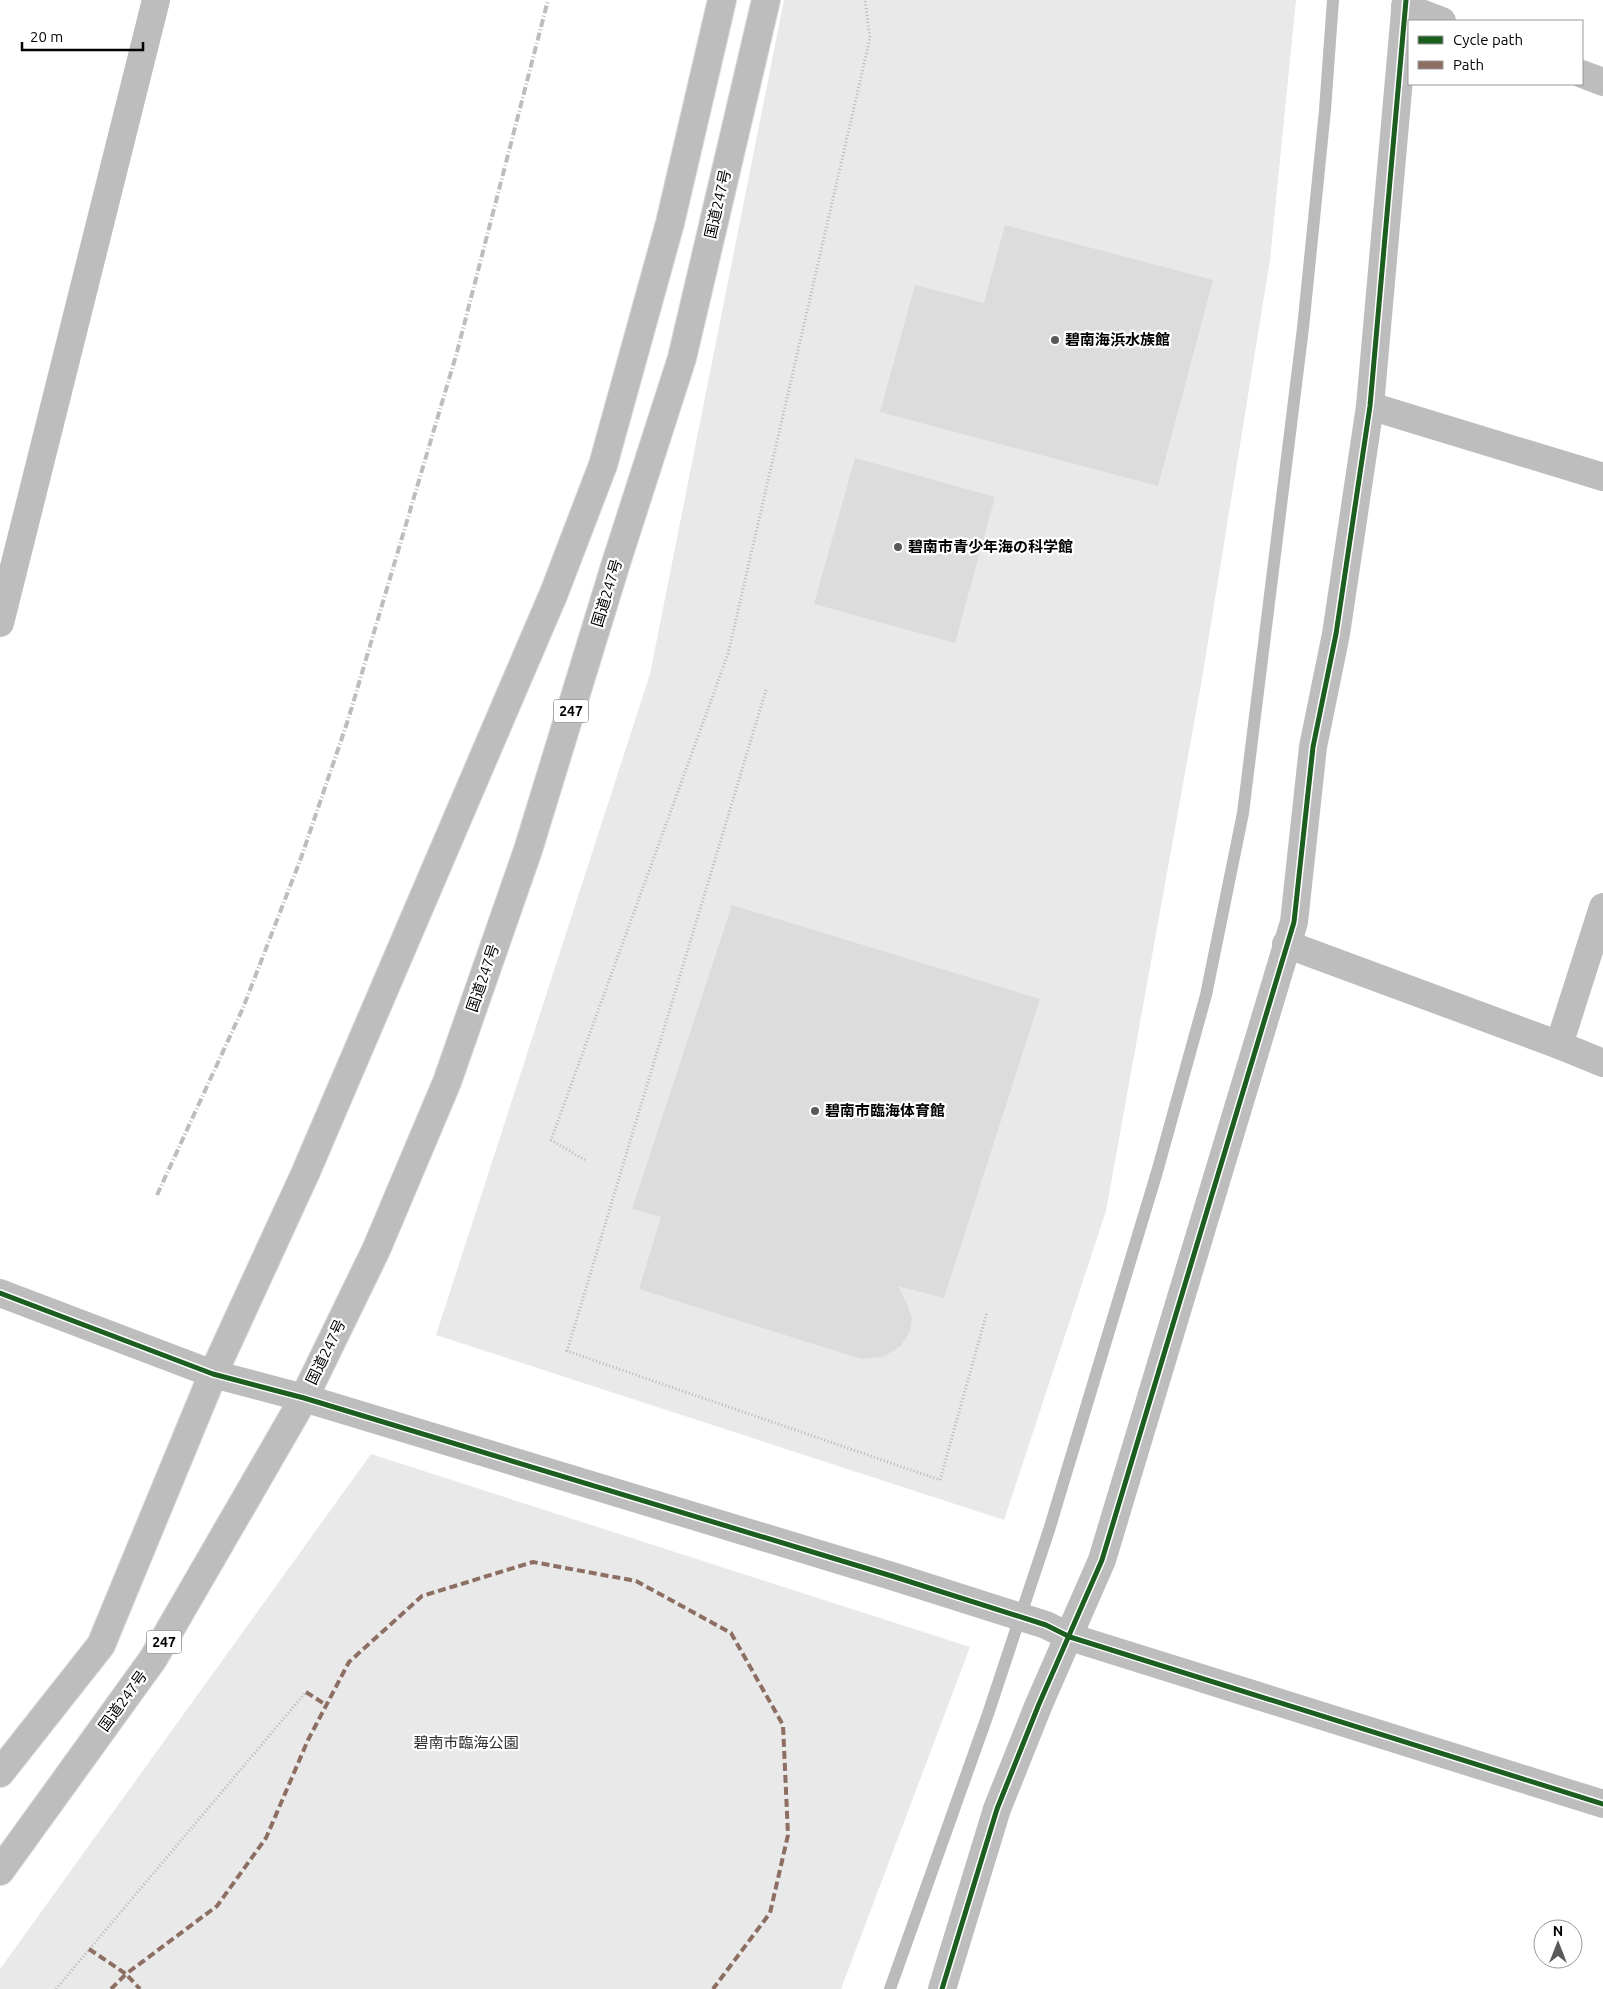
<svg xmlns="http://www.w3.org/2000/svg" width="1603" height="1989" viewBox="0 0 1603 1989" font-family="Ubuntu,'Noto Sans JP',sans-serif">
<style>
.green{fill:#e9e9e9}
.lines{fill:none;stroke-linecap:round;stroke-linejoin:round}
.stream{stroke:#bbb;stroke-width:12}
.building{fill:#dcdcdc}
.trunk-casing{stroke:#dbdbdb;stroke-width:30}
.path{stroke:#b8b8b8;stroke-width:3;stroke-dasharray:1 2.5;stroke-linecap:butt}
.minor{stroke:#bdbdbd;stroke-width:28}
.tertiary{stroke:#bdbdbd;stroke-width:28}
.trunk{stroke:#bdbdbd;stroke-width:28}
.rail{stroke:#bdbdbd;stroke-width:4;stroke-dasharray:8 2.5 1 2.5;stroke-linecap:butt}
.quiet{stroke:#8d6e63;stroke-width:4;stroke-dasharray:8 4;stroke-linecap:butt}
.cycleway-casing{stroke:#fff;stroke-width:8}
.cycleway{stroke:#1b5e20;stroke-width:5}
.poi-dot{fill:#595959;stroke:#fff;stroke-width:2}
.labels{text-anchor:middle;stroke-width:4.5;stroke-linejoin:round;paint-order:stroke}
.shield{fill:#fff;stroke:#4c4c4c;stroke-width:1}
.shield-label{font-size:14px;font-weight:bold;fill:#000}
.street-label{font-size:15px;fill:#000;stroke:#fff}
.poi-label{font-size:15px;font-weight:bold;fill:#000;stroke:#fff;text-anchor:start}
.park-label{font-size:15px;fill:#2e2e2e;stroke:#fff}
</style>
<rect width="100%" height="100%" fill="#fff"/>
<g class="green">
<polygon points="784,0 1296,0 1270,260 1202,679 1106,1211 1004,1520 436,1335 650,674"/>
<polygon points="371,1454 970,1647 841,1989 0,1989 0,1969"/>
</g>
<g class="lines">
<polyline class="stream" points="890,1989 988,1714 1049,1530 1157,1172 1206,995 1243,813 1303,328 1325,110 1333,0"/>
</g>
<g class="building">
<polygon points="1005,225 1213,280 1158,486 880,412 915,285 984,303"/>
<polygon points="855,458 995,497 955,643 814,604"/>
<polygon points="732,905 1040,999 944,1298 898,1286 907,1304 912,1318 910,1331 901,1346 883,1357 861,1359 639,1289 661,1217 632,1209"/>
</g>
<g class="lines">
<g class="trunk-casing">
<g id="trunk">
<polyline points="0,1773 101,1645 213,1374 305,1174 554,593 603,465 670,223 722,0"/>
<polyline points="0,1871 153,1659 304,1398 376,1250 447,1082 528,850 616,563 682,358 766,0"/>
</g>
</g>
<g class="path">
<polyline points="766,690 567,1351 940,1480 987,1312"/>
<polyline points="585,1160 551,1140 728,654 870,38 865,0"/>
<polyline points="56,1989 306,1692"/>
</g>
<g class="minor">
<polyline points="1405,7 1442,21"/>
<polyline points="1582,74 1603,82"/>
<polyline points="1370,406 1603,477"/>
<polyline points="1286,944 1559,1045 1603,1063"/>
<polyline points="1559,1045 1603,907"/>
<polyline points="942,1989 997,1809 1039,1704 1102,1560 1294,922 1313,747 1336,634 1370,406 1406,0"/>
</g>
<g class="tertiary">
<polyline points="0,623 156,0"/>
<polyline points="0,1293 213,1374 304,1398 895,1577 1046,1625 1070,1637 1603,1804"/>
</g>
<use href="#trunk" class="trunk"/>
<polyline class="rail" points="157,1195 243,1008 301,858 348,720 457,352 548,0"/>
<g class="quiet">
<polyline points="306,1692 326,1705"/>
<polyline points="89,1949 126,1974 217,1906 266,1838 308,1740 349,1662 422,1596 533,1562 636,1581 731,1633 783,1725 788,1835 770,1913 713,1989"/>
<polyline points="111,1989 126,1974 140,1989"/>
</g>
<g class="cycleway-casing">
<g id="cycleway">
<polyline points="0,1293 213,1374 304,1398 895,1577 1046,1625 1070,1637 1603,1804"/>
<polyline points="942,1989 997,1809 1039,1704 1102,1560 1294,922 1313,747 1336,634 1370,406 1406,0"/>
</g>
</g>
<use href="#cycleway" class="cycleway"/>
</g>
<g class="poi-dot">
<circle cx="1055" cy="340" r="5"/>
<circle cx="898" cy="547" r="5"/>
<circle cx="815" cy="1111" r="5"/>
</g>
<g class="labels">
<g class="shield">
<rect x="553.5" y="699.5" width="35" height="23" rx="4"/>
<rect x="146.5" y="1630.5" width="35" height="23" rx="4"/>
</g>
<g class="shield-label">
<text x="571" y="716">247</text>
<text x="164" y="1647">247</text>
</g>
<g class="street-label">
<text transform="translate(718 204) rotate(-77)" y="5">国道247号</text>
<text transform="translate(607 593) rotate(-73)" y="5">国道247号</text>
<text transform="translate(483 978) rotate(-71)" y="5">国道247号</text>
<text transform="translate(326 1352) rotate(-64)" y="5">国道247号</text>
<text transform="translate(123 1701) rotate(-54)" y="5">国道247号</text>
</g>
<g class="poi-label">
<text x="1065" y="345">碧南海浜水族館</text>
<text x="908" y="552">碧南市青少年海の科学館</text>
<text x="825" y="1116">碧南市臨海体育館</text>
</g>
<g class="park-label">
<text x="466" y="1748">碧南市臨海公園</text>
</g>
</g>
<rect x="1408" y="20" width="175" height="65" fill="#ffffff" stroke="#999999"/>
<rect x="1418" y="36" width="25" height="8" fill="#1b5e20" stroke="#999999"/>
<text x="1453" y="45" font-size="15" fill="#000000">Cycle path</text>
<rect x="1418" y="61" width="25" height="8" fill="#8d6e63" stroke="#999999"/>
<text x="1453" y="70" font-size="15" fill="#000000">Path</text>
<g transform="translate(1558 1944)"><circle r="24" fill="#ffffff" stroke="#999999"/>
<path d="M0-4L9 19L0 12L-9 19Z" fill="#595959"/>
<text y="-8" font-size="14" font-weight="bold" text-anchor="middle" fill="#000000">N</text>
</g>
<path d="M22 42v8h121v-8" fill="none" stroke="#000000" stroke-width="2.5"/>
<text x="30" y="42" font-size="15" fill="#000000" stroke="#ffffff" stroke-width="4" paint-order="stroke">20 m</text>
</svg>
